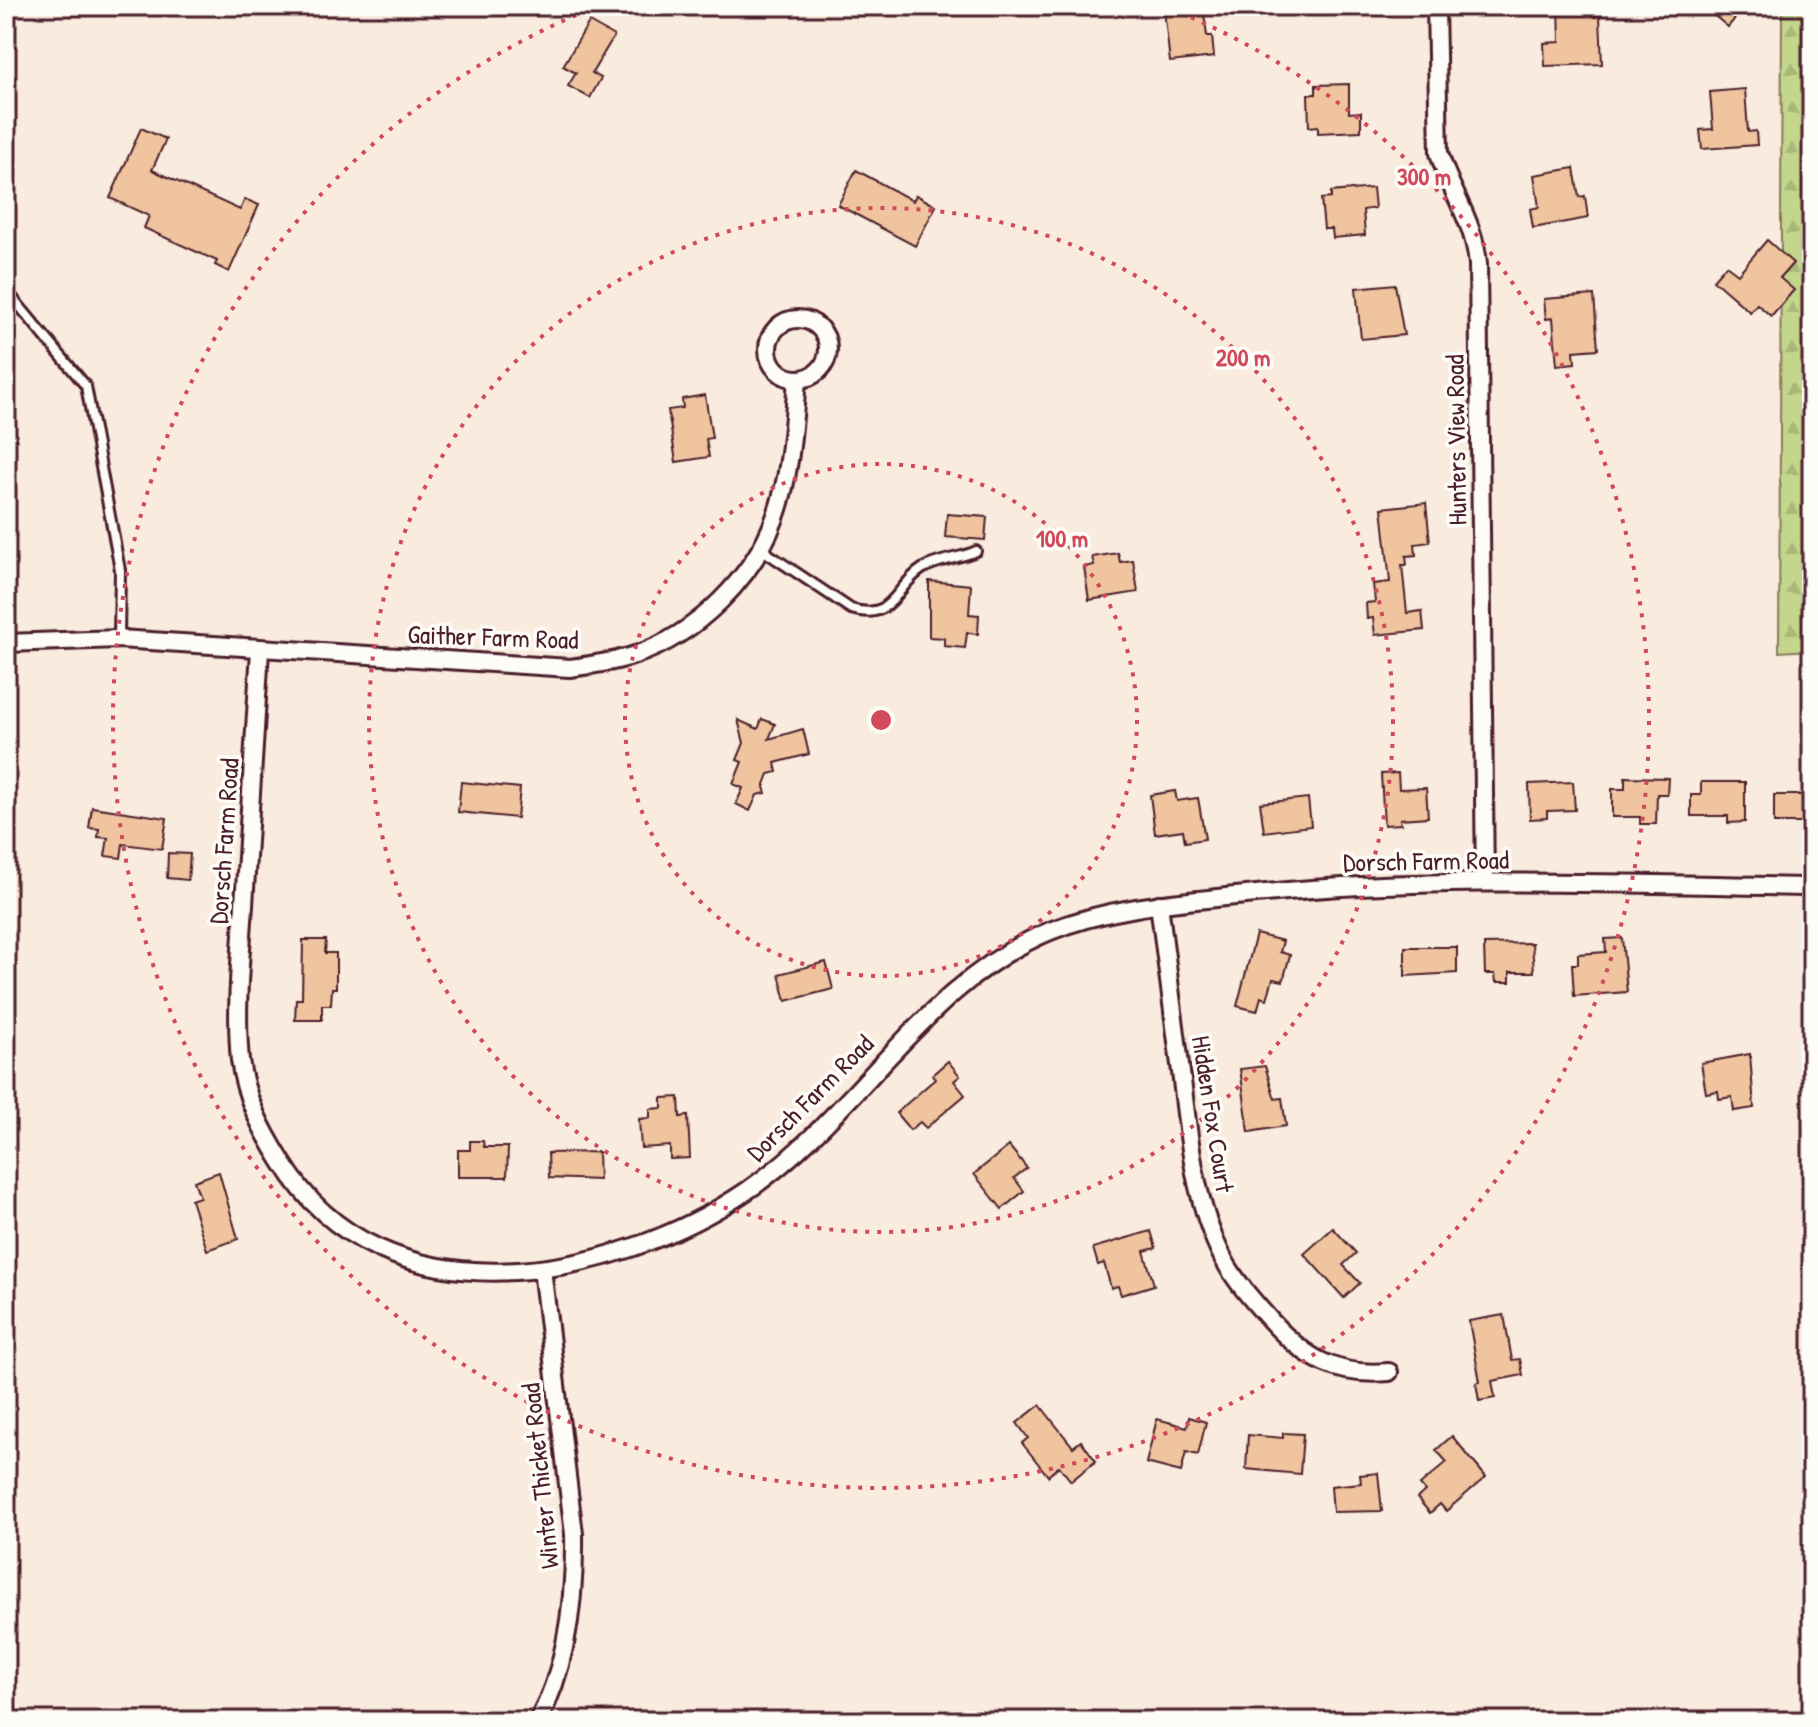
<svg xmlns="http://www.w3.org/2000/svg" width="1818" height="1727" viewBox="0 0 1818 1727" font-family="'Patrick Hand',sans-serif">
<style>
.forest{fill:url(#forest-firs);stroke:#867a5b;stroke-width:2}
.building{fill:#efc49f;stroke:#4a1f2b;stroke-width:2}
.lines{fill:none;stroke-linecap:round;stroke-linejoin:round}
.service-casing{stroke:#4a1f2b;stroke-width:14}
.minor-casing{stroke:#4a1f2b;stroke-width:22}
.service{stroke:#fdfcf7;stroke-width:8}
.minor{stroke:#fdfcf7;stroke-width:16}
.ring{fill:none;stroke:#d1495b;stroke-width:4;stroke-dasharray:4 8}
.labels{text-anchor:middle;stroke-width:7;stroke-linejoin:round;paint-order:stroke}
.street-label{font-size:26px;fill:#4a1f2b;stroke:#fdfcf7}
.centre{fill:#d1495b;stroke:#fdfcf7;stroke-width:4}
.ring-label{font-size:24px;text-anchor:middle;font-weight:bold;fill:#d1495b;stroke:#fdfcf7;stroke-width:7;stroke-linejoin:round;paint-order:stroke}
</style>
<defs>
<pattern id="forest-firs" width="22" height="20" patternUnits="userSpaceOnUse" patternTransform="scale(2)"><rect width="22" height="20" fill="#c3d68b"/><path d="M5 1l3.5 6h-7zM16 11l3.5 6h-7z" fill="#a9b778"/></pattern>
</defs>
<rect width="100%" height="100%" fill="#f9ebdd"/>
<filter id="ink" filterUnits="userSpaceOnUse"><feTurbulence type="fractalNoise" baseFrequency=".0125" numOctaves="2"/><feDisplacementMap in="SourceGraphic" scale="16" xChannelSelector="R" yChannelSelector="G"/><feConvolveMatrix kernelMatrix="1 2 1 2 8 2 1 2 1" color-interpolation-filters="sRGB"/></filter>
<g filter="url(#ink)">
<polygon class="forest" points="1782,6 1812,6 1812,650 1779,652"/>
<g class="building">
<polygon points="1203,6 1207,36 1212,36 1214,57 1170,62 1164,10"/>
<polygon points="1559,6 1595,6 1595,17 1600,16 1602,64 1545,66 1544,43 1560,42"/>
<polygon points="1703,6 1745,6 1728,27"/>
<polygon points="589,22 614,36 592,73 601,78 590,98 568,86 576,73 563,66"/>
<polygon points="1349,84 1349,113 1361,112 1361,131 1318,133 1318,126 1309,127 1308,94 1316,94 1316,85"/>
<polygon points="1745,89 1748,132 1756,131 1757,145 1702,149 1700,130 1713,129 1710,92"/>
<polygon points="141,128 166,139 152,170 240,210 245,199 259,205 229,272 215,265 217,261 144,228 149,216 110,198"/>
<polygon points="1574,168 1579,197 1585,196 1588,218 1533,228 1530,209 1539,207 1534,175"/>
<polygon points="856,170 913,201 916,195 936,206 915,246 838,205"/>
<polygon points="1373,188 1375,208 1363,210 1365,235 1333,238 1332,229 1324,229 1321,199 1331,198 1331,192"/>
<polygon points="1767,240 1793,263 1780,278 1794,290 1771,316 1757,304 1750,312 1713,280 1726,265 1738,274"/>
<polygon points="1395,284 1404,335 1361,339 1356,288"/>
<polygon points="1594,295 1598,349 1574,351 1575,363 1557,365 1553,318 1546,319 1544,299"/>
<polygon points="705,395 712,438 706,439 709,457 676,462 668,410 683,408 682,399"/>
<polygon points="1426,503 1430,542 1415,544 1416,555 1406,556 1407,565 1402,565 1407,613 1422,611 1424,630 1375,635 1373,618 1367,619 1366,603 1375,602 1373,584 1390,582 1382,508"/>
<polygon points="947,514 987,517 985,540 945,537"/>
<polygon points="1118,553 1120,562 1133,560 1138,592 1089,600 1084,567 1094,565 1092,557"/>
<polygon points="929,581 971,585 969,614 979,615 978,634 967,633 965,648 944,646 944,638 929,637"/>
<polygon points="762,719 775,724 769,739 803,729 809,754 775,763 777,772 769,774 764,787 766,793 757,795 750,811 736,804 743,788 733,784 742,762 737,760 744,743 738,720 758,729"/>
<polygon points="1398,773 1399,789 1426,788 1428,817 1400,819 1401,824 1384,825 1381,774"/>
<polygon points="1625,777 1668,778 1667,794 1657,794 1656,824 1640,824 1640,817 1612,817 1612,789 1625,789"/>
<polygon points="461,782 520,788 517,818 458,812"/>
<polygon points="1573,782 1575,810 1547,811 1547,818 1530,819 1529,784"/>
<polygon points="1701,782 1745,782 1745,822 1728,823 1728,816 1691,816 1691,795 1701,795"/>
<polygon points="1175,791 1177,801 1198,798 1205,839 1185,842 1183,830 1155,834 1150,795"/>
<rect x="1774" y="795" width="38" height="28"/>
<polygon points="1308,798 1311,826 1264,832 1260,803"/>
<polygon points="92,807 167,818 162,849 123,844 121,858 105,856 108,838 98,837 99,829 89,828"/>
<polygon points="168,853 190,854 188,880 167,878"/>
<polygon points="1256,934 1283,941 1280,952 1290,955 1283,981 1273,979 1267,999 1261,997 1257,1011 1237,1006"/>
<polygon points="1622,938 1627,992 1574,996 1572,964 1578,964 1578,954 1606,952 1605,939"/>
<polygon points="303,940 326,940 325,953 336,953 336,988 332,988 331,1005 322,1005 322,1020 295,1020 296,999 302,999"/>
<polygon points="1532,943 1534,972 1510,972 1510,982 1496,982 1495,974 1485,974 1484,944"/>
<polygon points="1405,947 1457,947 1457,973 1405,976"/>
<polygon points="826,962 833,989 786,1001 779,974"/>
<polygon points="1750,1054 1754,1108 1734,1111 1732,1097 1719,1099 1718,1091 1706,1093 1701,1063"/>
<polygon points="948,1061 960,1076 954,1081 965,1095 926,1128 920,1122 910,1130 896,1113 935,1079 932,1075"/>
<polygon points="1265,1066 1275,1099 1282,1098 1286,1126 1249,1132 1240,1069"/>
<polygon points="679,1097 680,1117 688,1116 690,1158 670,1159 670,1146 641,1148 639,1119 650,1118 650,1109 662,1108 662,1098"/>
<polygon points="470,1141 483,1141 484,1147 508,1147 507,1177 458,1177 458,1150 470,1150"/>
<polygon points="1009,1146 1027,1168 1014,1178 1024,1191 1002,1209 974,1174"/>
<polygon points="598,1152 599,1180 549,1178 548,1153"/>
<polygon points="219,1172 238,1239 207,1250 191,1200 200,1197 194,1181"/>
<polygon points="1333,1228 1356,1253 1343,1265 1360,1283 1344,1298 1304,1254"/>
<polygon points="1151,1231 1156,1248 1144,1251 1154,1285 1121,1295 1118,1286 1111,1288 1104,1263 1098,1265 1093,1248"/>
<polygon points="1504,1315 1512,1360 1520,1359 1523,1375 1492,1381 1495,1398 1479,1401 1476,1383 1480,1382 1469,1321"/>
<polygon points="1040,1405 1073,1447 1081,1441 1096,1461 1071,1481 1059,1466 1048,1476 1022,1443 1028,1438 1017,1423"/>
<polygon points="1189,1417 1206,1422 1198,1455 1186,1452 1181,1472 1146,1463 1157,1419 1187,1427"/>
<polygon points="1283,1433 1303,1434 1300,1474 1246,1469 1248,1435 1283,1438"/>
<polygon points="1452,1436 1486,1477 1446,1511 1440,1504 1430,1513 1417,1498 1425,1491 1420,1485 1447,1462 1436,1450"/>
<polygon points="1378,1473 1382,1511 1333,1512 1331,1486 1361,1483 1360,1475"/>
</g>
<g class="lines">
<g class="service-casing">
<g id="service">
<polyline points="6,290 86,386 120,570 119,639"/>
<path d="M761,549l90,60c43,13 43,-22 71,-40 16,-10 37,-10 54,-18"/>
</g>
</g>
<g class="minor-casing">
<g id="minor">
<path d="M1436,6l3,147c12,41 35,67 39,111l7,618"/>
<circle cx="798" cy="349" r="30"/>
<path d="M6,643l113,-4 451,29c22,-3 44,-6 65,-13 61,-20 118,-77 140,-137 16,-44 18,-92 22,-138"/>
<path d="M260,650c-5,85 -10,170 -16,255 -3,50 -9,104 -4,155 5,38 22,70 42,102 99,163 332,120 466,28 110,-75 176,-207 302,-259 62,-25 130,-29 196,-36 188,-20 377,-11 566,-8"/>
<path d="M1159,904c8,59 15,118 23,176 7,60 13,123 41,178 12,23 31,44 48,63 35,38 66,56 118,51"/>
<path d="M538,1721c30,-56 37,-125 36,-187l-32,-265"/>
</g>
</g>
<use href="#service" class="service"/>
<use href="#minor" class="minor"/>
</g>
</g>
<g class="ring">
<circle cx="881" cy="720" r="256"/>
<circle cx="881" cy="720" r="512"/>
<path d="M1169 8A768 768 0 1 1 593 8"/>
</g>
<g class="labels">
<g class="street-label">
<text transform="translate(1456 440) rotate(-91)" y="9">Hunters View Road</text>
<text transform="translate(493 637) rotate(2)" y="9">Gaither Farm Road</text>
<text transform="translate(224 841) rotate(-86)" y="9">Dorsch Farm Road</text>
<text transform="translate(1426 861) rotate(-1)" y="9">Dorsch Farm Road</text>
<text transform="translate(810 1098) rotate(-45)" y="9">Dorsch Farm Road</text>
<text transform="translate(1213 1114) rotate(81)" y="9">Hidden Fox Court</text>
<text transform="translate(540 1476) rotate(-96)" y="9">Winter Thicket Road</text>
</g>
</g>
<circle cx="881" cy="720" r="12" class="centre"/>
<g class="ring-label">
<text x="1424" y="185">300 m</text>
<text x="1243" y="366">200 m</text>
<text x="1062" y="547">100 m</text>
</g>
<rect width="1818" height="1727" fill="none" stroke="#fdfcf7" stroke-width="32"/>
<rect x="16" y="16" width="1786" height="1695" fill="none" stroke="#4a1f2b" stroke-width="3" filter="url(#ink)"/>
</svg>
